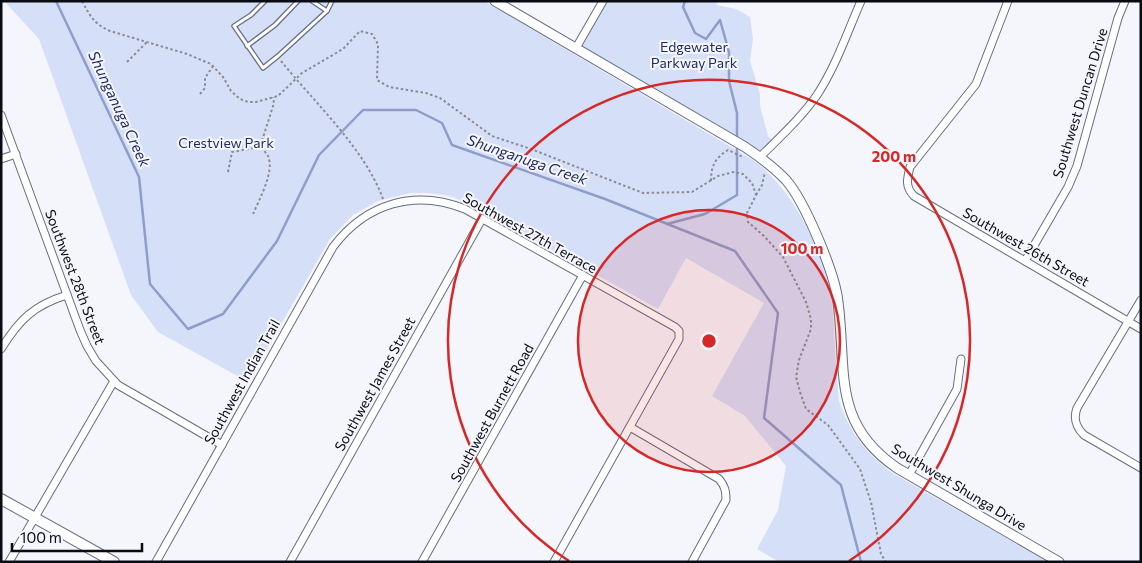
<svg xmlns="http://www.w3.org/2000/svg" width="1142" height="563" viewBox="0 0 1142 563" font-family="Commissioner,sans-serif">
<style>
.park{fill:#d6dff8}
.lines{fill:none;stroke-linecap:round;stroke-linejoin:round}
.stream{stroke:#8f9dc9;stroke-width:2.5}
.service-casing{stroke:#676e81;stroke-width:5.5}
.minor-casing{stroke:#676e81;stroke-width:9}
.tertiary-casing{stroke:#676e81;stroke-width:11}
.secondary-casing{stroke:#676e81;stroke-width:12}
.path{stroke:#8b8c92;stroke-width:2;stroke-dasharray:2.5 2.5;stroke-linecap:butt}
.service{stroke:#fff;stroke-width:3}
.minor{stroke:#fff;stroke-width:7}
.tertiary{stroke:#fff;stroke-width:9}
.secondary{stroke:#fff;stroke-width:10}
.ring{fill:none;stroke:#d62828;stroke-width:2.5}
.labels{text-anchor:middle;stroke-width:4;stroke-linejoin:round;paint-order:stroke}
.park-label{font-size:14px;fill:#1e295f;stroke:#f5f6fb}
.street-label{font-size:14px;fill:#090b12;stroke:#f5f6fb}
.water-label{font-size:15px;font-style:italic;fill:#1d275d;stroke:#f5f6fb}
.centre{fill:#d62828;stroke:#f5f6fb;stroke-width:2.5}
.ring-label{font-size:15px;text-anchor:middle;font-weight:bold;fill:#d62828;stroke:#f5f6fb;stroke-width:4;stroke-linejoin:round;paint-order:stroke}
</style>
<rect width="100%" height="100%" fill="#f5f6fb"/>
<g class="park">
<path d="M4,1h480l269,159c38,28 65,81 76,126 3,10 3,21 4,30 2,29 3,57 6,85 10,31 28,54 55,73l154,88h-269l-22,-13 21,-39 8,-44 -41,-50 -33,-20 52,-93 -78,-45 -28,51 -183,-102 -22,-10 -10,-2 -17,-2h-16l-32,8 -25,14 -23,24 -82,143 -90,-50 -27,-37 -92,-256z"/>
<polygon points="603,1 716,1 717,5 736,9 750,17 753,39 750,61 760,94 760,106 768,136 774,143 760,157 576,48"/>
</g>
<g class="lines">
<g class="stream">
<polyline points="56,1 139,177 150,284 188,329 223,314 277,241 319,155 363,110 416,110 442,123 452,145 605,199 735,251 778,313 764,418 841,485 861,562"/>
<polyline points="685,1 683,7 695,33 706,39 720,20 729,52 729,81 737,113 737,138"/>
<polyline points="667,224 705,214 737,195 737,144"/>
</g>
<g class="service-casing">
<g id="service">
<polyline points="265,1 251,15 234,26 263,68 278,56 327,11 332,1"/>
<polyline points="312,1 327,11"/>
<polyline points="247,46 275,25 298,1"/>
</g>
</g>
<g class="minor-casing">
<g id="minor">
<path d="M1008,1l-32,83 -66,83c-3,12 -5,20 4,29l227,133"/>
<polyline points="576,48 603,1"/>
<polyline points="1,115 80,330 87,346 96,361 118,385 222,445"/>
<path d="M760,157c20,-20 41,-39 57,-62 19,-29 30,-62 44,-94"/>
<polyline points="1,159 16,154"/>
<polyline points="1025,261 1068,187 1077,166 1118,18 1125,1"/>
<path d="M1141,300l-64,108c-4,11 -1,19 7,27l57,33"/>
<path d="M1,349c18,-29 33,-44 66,-54"/>
<path d="M630,427l89,52c6,7 7,12 7,21l-34,62"/>
<polyline points="909,475 957,389 961,359"/>
<polyline points="9,562 114,381"/>
<path d="M156,562l177,-315c33,-44 82,-58 132,-38l210,118 4,4v8l-125,223"/>
<polyline points="290,562 482,219"/>
<polyline points="422,562 583,275"/>
</g>
</g>
<g class="tertiary-casing">
<path id="tertiary" d="M495,1l250,146c15,10 29,20 41,33 19,22 49,93 52,122 9,68 -7,121 59,166l162,94"/>
</g>
<g class="secondary-casing">
<polyline id="secondary" points="1,499 114,562"/>
</g>
<g class="path">
<path d="M82,1c8,15 12,23 28,30l77,23 24,10 12,13 8,14 9,8 8,3h8l22,-6 24,-23 41,-24 17,-18 12,3 6,10 -1,36 12,7 37,6 14,5 52,38 39,13 112,44 49,-1 26,-16 16,-4 9,2 9,9 4,12 -9,18 1,9 16,14 19,21 23,45 5,17v10l-12,31 -3,17 4,15 6,17 22,16 32,44 11,33 10,52 5,8"/>
<path d="M281,61c33,41 84,88 102,138"/>
<polyline points="127,62 147,42"/>
<polyline points="200,94 205,88 205,78 213,66"/>
<polyline points="228,172 232,152 260,147"/>
<path d="M711,181c0,-15 4,-23 17,-31l15,7"/>
<polyline points="756,195 762,185 765,172"/>
<path d="M253,214c6,-14 22,-43 15,-58 -2,-3 -5,-7 -8,-9l14,-44 -1,-6"/>
</g>
<use href="#service" class="service"/>
<use href="#minor" class="minor"/>
<use href="#tertiary" class="tertiary"/>
<use href="#secondary" class="secondary"/>
</g>
<circle cx="709" cy="341" r="131" fill="#d62828" fill-opacity=".12"/>
<g class="ring">
<circle cx="709" cy="341" r="131"/>
<path d="M569 561A261 261 0 1 1 849 561"/>
</g>
<g class="labels">
<g class="park-label">
<text x="694" y="52">Edgewater<tspan x="694" dy="16">Parkway Park</tspan></text>
<text x="226" y="148">Crestview Park</text>
</g>
<g class="street-label">
<text transform="translate(1080 103) rotate(-73)" y="5">Southwest Duncan Drive</text>
<text transform="translate(530 233) rotate(29)" y="5">Southwest 27th Terrace</text>
<text transform="translate(1026 247) rotate(30)" y="5">Southwest 26th Street</text>
<text transform="translate(75 277) rotate(69)" y="5">Southwest 28th Street</text>
<text transform="translate(242 382) rotate(-61)" y="5">Southwest Indian Trail</text>
<text transform="translate(375 384) rotate(-61)" y="5">Southwest James Street</text>
<text transform="translate(492 413) rotate(-61)" y="5">Southwest Burnett Road</text>
<text transform="translate(959 487) rotate(31)" y="5">Southwest Shunga Drive</text>
</g>
<g class="water-label">
<text transform="translate(119 109) rotate(65)" y="5">Shunganuga Creek</text>
<text transform="translate(527 160) rotate(19)" y="5">Shunganuga Creek</text>
</g>
</g>
<circle cx="709" cy="341" r="8" class="centre"/>
<g class="ring-label">
<text x="894" y="162">200 m</text>
<text x="802" y="254">100 m</text>
</g>
<rect width="1142" height="563" fill="none" stroke="#090b12" stroke-width="5"/>
<path d="M12 543v8h130v-8" fill="none" stroke="#090b12" stroke-width="2.5"/>
<text x="20" y="543" font-size="15" fill="#090b12" stroke="#f5f6fb" stroke-width="4" paint-order="stroke">100 m</text>
</svg>
